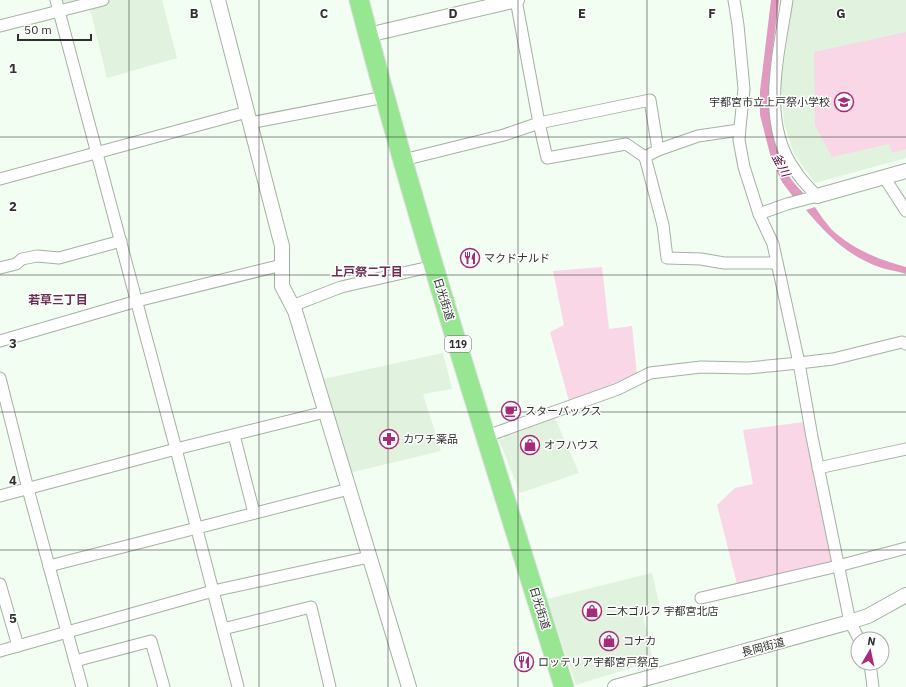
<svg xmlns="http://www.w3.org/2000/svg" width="906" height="687" viewBox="0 0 906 687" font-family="'IBM Plex Sans','Noto Sans JP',sans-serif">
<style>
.built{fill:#e1f2df}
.green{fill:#f9d7e7}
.water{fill:#e199bf}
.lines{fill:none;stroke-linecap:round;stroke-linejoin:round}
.minor-casing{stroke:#a4b0a3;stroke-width:13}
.tertiary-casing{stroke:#a4b0a3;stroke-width:16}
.trunk-casing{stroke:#dddedd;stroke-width:21}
.minor{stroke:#fff;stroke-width:11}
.tertiary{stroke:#fff;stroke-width:14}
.trunk{stroke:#97e692;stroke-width:19}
.grid{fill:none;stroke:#2d312c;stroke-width:1;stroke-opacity:0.55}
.labels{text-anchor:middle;stroke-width:3;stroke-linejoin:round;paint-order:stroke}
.shield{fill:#fff;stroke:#6c6f6b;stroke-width:1}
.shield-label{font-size:10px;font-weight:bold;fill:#2d312c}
.poi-label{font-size:11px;fill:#2d312c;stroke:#fff;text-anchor:start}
.street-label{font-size:11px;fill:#2d312c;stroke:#fff}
.water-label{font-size:12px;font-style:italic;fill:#4b0b34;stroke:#fff}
.neighbourhood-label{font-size:12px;font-weight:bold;fill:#6b2d51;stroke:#fff}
.grid-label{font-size:13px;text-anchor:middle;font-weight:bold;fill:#2d312c;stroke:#fff;stroke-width:3;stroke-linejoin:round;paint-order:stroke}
</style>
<rect width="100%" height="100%" fill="#f2fef1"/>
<g class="built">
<polygon points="61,0 162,0 177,58 107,78 88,1 63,7"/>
<polygon points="793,0 906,0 906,158 815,183 794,154 784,123 781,82"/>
<polygon points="443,353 452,389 423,394 441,451 349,473 323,379"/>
<polygon points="554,416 579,473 520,493 497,435"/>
<polygon points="652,573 661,611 643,616 654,665 634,667 576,685 547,599"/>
</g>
<g class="green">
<polygon points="906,32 906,149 892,153 889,144 832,157 815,125 814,52"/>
<polygon points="602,267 609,329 632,326 637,375 617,382 605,388 569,401 550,332 564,325 553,271"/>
<polygon points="804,422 833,571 738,588 717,505 735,488 753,484 743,430"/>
</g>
<g class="water">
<path d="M771,0h8c-6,54 -21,112 4,163 3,5 5,11 8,16 4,6 10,11 14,16l-11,3 -12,-16 -11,-24 -11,-43v-24z"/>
<path d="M815,207c5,8 11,16 17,23 21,19 47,30 74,37v7c-9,-3 -19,-4 -27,-7 -32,-12 -52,-32 -73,-57z"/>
</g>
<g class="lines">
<g class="minor-casing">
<g id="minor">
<polyline points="56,0 176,449 238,687"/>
<polyline points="516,0 539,123 547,158 626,144 645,157"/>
<polyline points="734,0 738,25 744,89 740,127 739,140 744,167 759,214 773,244 799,363 812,437 850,622 859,639"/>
<polyline points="0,26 103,0"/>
<polyline points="250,123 385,97"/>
<polyline points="739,130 698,136 658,150 645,157 663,225 667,258 701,259 724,263 777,263"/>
<polyline points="403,160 504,135 539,123 650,100 658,150"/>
<polyline points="884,177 906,211"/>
<polyline points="0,179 247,112"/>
<path d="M759,214l28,-10 30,-8c-8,-8 -16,-16 -22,-26 -35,-47 -16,-117 -8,-170"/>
<polyline points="0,268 16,264 22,259 37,256 59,258 121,241"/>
<polyline points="292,306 341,287 434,266"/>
<polyline points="0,341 137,301 282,265"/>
<polyline points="0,378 28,489 82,687"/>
<polyline points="234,435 254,513"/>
<polyline points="487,436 618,389 650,373 701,367 748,368 799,363 833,359 902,342 906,344"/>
<polyline points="818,468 906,449"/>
<polyline points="0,496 176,449 325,412"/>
<polyline points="49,566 349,489"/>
<polyline points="0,584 18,646"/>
<polyline points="701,598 838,566 906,548"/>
<polyline points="223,629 311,607 330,687"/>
<polyline points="0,651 213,591 369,557"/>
<polyline points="75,661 151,641 164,687"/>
<polyline points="870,663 873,687"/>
</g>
</g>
<g class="tertiary-casing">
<g id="tertiary">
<polyline points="218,0 282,246 282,286 295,311 409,687"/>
<polyline points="368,35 517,0"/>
<polyline points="817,196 906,171"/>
<polyline points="615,687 850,622 868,616 906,595"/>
</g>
</g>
<g class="trunk-casing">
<path id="trunk" d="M359,0c60,231 134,459 205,687"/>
</g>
<use href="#minor" class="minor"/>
<use href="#tertiary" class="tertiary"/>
<use href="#trunk" class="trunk"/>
</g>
<path class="grid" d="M129,0v687M259,0v687M388,0v687M518,0v687M647,0v687M777,0v687M0,137h906M0,275h906M0,412h906M0,550h906"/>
<defs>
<g id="school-ring" transform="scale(1)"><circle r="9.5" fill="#fff" stroke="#a82a7a" stroke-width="1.5"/><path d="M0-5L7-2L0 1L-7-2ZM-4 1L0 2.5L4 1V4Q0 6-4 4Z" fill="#a82a7a"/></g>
<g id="restaurant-ring" transform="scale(1)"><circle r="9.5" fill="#fff" stroke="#a82a7a" stroke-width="1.5"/><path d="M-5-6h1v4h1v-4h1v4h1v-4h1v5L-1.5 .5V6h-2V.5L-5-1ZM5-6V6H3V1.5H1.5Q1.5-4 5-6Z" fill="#a82a7a"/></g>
<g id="cafe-ring" transform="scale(1)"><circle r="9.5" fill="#fff" stroke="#a82a7a" stroke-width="1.5"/><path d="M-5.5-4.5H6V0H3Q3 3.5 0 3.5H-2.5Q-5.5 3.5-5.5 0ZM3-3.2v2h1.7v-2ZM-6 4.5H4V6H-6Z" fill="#a82a7a"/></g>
<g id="pharmacy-ring" transform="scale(1)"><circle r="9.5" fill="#fff" stroke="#a82a7a" stroke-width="1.5"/><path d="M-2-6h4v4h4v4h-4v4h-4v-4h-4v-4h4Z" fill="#a82a7a"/></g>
<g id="shop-ring" transform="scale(1)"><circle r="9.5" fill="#fff" stroke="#a82a7a" stroke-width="1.5"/><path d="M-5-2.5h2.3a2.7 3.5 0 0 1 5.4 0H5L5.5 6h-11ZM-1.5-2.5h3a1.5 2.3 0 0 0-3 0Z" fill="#a82a7a"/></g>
</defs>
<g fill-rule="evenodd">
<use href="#school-ring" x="844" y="102"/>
<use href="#restaurant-ring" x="470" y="258"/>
<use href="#cafe-ring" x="511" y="411"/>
<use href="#pharmacy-ring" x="389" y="439"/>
<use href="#shop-ring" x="530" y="445"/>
<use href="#shop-ring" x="592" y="611"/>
<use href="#shop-ring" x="609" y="641"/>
<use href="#restaurant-ring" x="524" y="662"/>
</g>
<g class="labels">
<rect class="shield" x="445" y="336" width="26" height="16" rx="3"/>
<g class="shield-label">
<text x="458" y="348">119</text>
</g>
<g class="poi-label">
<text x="830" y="106" text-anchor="end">宇都宮市立上戸祭小学校</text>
<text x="484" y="262">マクドナルド</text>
<text x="525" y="415">スターバックス</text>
<text x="403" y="443">カワチ薬品</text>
<text x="544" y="449">オフハウス</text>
<text x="606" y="615">二木ゴルフ 宇都宮北店</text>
<text x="623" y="645">コナカ</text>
<text x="538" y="666">ロッテリア宇都宮戸祭店</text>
</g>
<g class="street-label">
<text transform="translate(444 299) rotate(73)" y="4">日光街道</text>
<text transform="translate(540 608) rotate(73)" y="4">日光街道</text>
<text transform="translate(763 647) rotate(-15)" y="4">長岡街道</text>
</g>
<g class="water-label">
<text transform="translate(781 165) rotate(62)" y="4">釜川</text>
</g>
<g class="neighbourhood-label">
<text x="367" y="276">上戸祭二丁目</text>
<text x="58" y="304">若草三丁目</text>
</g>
</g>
<g class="grid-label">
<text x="194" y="18">B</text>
<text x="324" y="18">C</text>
<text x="453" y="18">D</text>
<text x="582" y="18">E</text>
<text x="712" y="18">F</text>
<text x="841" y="18">G</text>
<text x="13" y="73">1</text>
<text x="13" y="211">2</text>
<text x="13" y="348">3</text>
<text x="13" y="485">4</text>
<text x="13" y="623">5</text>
</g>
<g transform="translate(870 651) rotate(9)"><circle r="19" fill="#ffffff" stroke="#abadab"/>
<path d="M0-3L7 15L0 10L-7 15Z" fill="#a82a7a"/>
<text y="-6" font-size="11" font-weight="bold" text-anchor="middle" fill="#2d312c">N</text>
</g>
<path d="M18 34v6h73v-6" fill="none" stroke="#2d312c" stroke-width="2"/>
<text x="24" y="34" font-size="12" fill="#2d312c" stroke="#ffffff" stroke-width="3" paint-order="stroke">50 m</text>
</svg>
